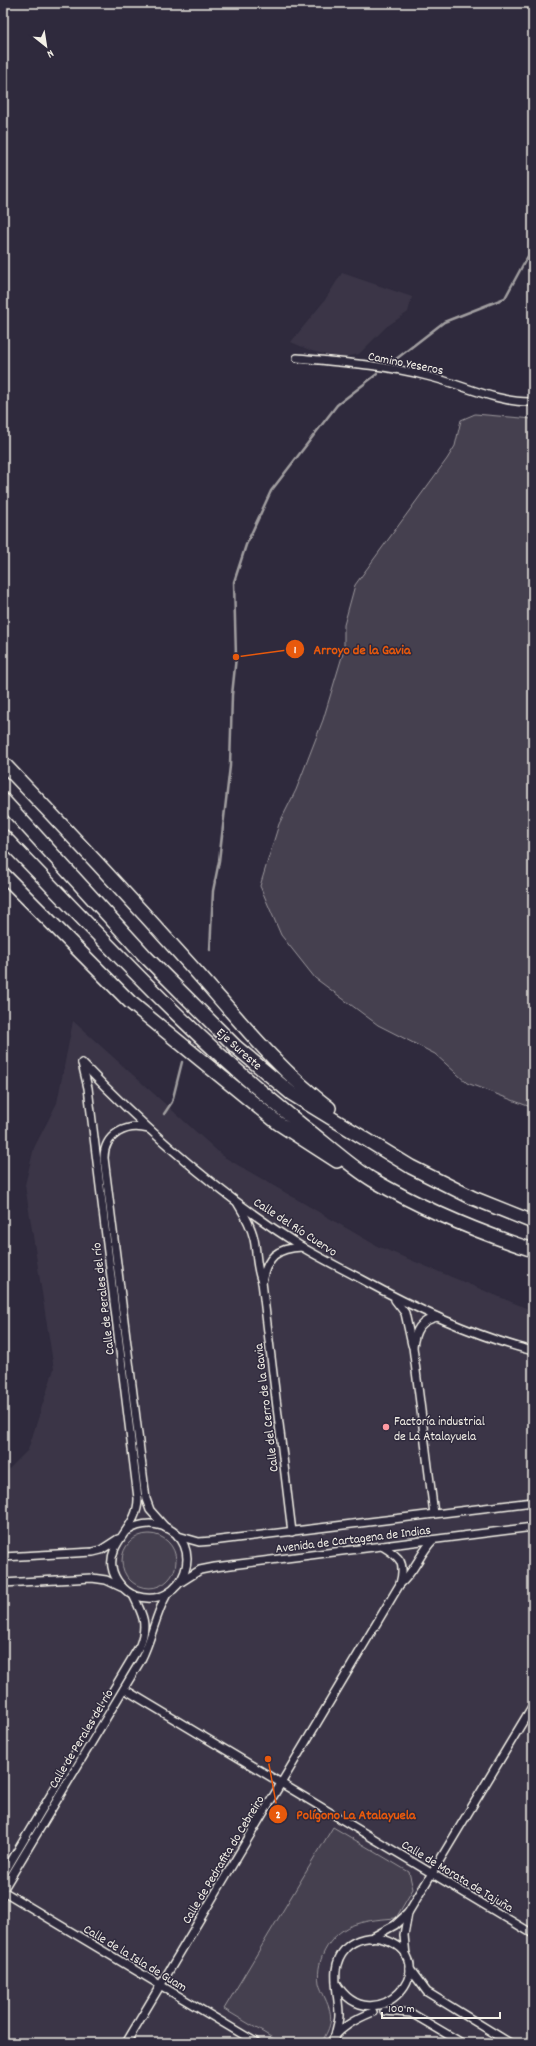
<svg xmlns="http://www.w3.org/2000/svg" width="536" height="2046" viewBox="0 0 536 2046" font-family="Dekko,sans-serif">
<style>
.built{fill:#3b3647}
.green{fill:#454050;stroke:#9c989c}
.lines{fill:none;stroke-linecap:round;stroke-linejoin:round}
.stream{stroke:#a19ea0;stroke-width:2.5}
.street-casing{stroke:#f4f1e8;stroke-width:10}
.highway-casing{stroke:#f4f1e8;stroke-width:16}
.street{stroke:#2f2a3d;stroke-width:7}
.highway{stroke:#2f2a3d;stroke-width:13}
.poi-dot{fill:#ff9aa2;stroke:#2f2a3d;stroke-width:1.5}
.labels{text-anchor:middle;stroke-width:3;stroke-linejoin:round;paint-order:stroke}
.street-label{font-size:13px;fill:#f4f1e8;stroke:#2f2a3d}
.poi-label{font-size:13px;fill:#f4f1e8;stroke:#2f2a3d;text-anchor:start}
.leader{fill:none;stroke:#e8590c;stroke-width:1.5}
.callout-dot{fill:#e8590c;stroke:#2f2a3d;stroke-width:1.5}
.mark-label{font-size:12px;text-anchor:middle;font-weight:bold;fill:#fff}
.callout-label{font-size:14px;text-anchor:middle;font-weight:bold;fill:#e8590c;stroke:#2f2a3d;stroke-width:3;stroke-linejoin:round;paint-order:stroke}
</style>
<rect width="100%" height="100%" fill="#2f2a3d"/>
<filter id="ink" filterUnits="userSpaceOnUse"><feTurbulence type="fractalNoise" baseFrequency=".025" numOctaves="2"/><feDisplacementMap in="SourceGraphic" scale="8" xChannelSelector="R" yChannelSelector="G"/><feConvolveMatrix kernelMatrix="1 2 1 2 8 2 1 2 1" color-interpolation-filters="sRGB"/></filter>
<g filter="url(#ink)">
<g class="built">
<polygon points="342,273 412,297 408,312 386,327 359,354 339,358 312,351 291,342 325,300"/>
<polygon points="73,1021 224,1157 377,1246 533,1311 533,2043 3,2043 3,1475 28,1450 54,1369 25,1185 34,1148 57,1103"/>
</g>
<g class="green">
<polygon points="475,414 533,419 533,1108 467,1083 435,1054 378,1025 315,978 281,935 260,886 279,824 296,790 323,720 344,650 344,625 355,585 447,459 455,446 461,420"/>
<circle cx="149" cy="1561" r="27"/>
<path d="M333,1827l76,45 4,17 -17,29c-13,1 -28,2 -40,6 -24,7 -41,34 -37,59 1,5 4,10 6,15 9,19 7,27 -4,45h-40l-57,-34z"/>
</g>
<g class="lines">
<g class="stream">
<polyline points="391,363 444,322 505,298 525,261 533,249"/>
<polyline points="210,950 213,891 219,861 230,766 232,695 236,657 234,582 246,545 271,491 337,405 377,374"/>
<polyline points="164,1114 172,1102 182,1062"/>
</g>
<g class="street-casing">
<g id="street">
<path d="M297,358c43,4 88,7 130,18 35,8 69,27 106,26"/>
<path d="M82,1063l6,25 50,410c1,29 -30,43 -26,69 2,12 12,25 24,29 49,15 72,-55 26,-70 -13,-4 -24,-2 -35,5"/>
<path d="M82,1063c66,69 139,133 220,184 20,12 41,22 61,33 53,29 111,56 170,71"/>
<path d="M148,1129c-21,-6 -44,5 -44,29l42,341 4,11 16,18"/>
<path d="M238,1204c7,11 13,22 16,35 3,14 2,29 8,43l30,250"/>
<path d="M262,1282c5,-25 14,-34 40,-35"/>
<polyline points="395,1300 405,1313 412,1345"/>
<path d="M434,1514l-21,-167c2,-17 7,-26 24,-30"/>
<polyline points="178,1536 199,1542 212,1541 533,1502"/>
<polyline points="3,1557 93,1552 101,1550 118,1539"/>
<polyline points="181,1582 200,1570 215,1567 533,1527"/>
<polyline points="3,1583 92,1578 106,1580 121,1587"/>
<path d="M400,1584c14,-11 20,-31 33,-44"/>
<polyline points="124,1689 533,1934"/>
<path d="M3,1875l137,-230c8,-21 3,-30 -7,-50"/>
<path d="M3,1890l138,-230c11,-21 14,-45 26,-66"/>
<polyline points="3,1891 257,2043"/>
<polyline points="371,1938 395,1925 408,1913 533,1705"/>
<polyline points="406,1956 404,1935 408,1913"/>
<polyline points="410,1969 427,1992 510,2043"/>
<polyline points="384,2011 411,2013 462,2043"/>
<path d="M335,2036c1,-7 4,-14 4,-21 0,-23 -11,-48 7,-67 9,-9 26,-13 37,-9 68,21 -9,107 -47,44"/>
<path d="M126,2043l274,-459c6,-22 0,-27 -18,-38"/>
<path d="M330,2043c10,-16 26,-24 43,-31"/>
</g>
</g>
<g class="highway-casing">
<g id="highway">
<path d="M3,763c64,67 127,135 189,204 44,49 84,101 137,141"/>
<polyline points="3,800 146,957 236,1047 292,1094 411,1167 473,1198 533,1222"/>
<path d="M3,836c97,100 191,204 300,290 21,16 48,41 70,54 50,29 105,52 160,70"/>
<polyline points="3,874 130,1002 278,1123 337,1161"/>
</g>
</g>
<use href="#street" class="street"/>
<use href="#highway" class="highway"/>
</g>
</g>
<circle class="poi-dot" cx="386" cy="1427" r="4"/>
<g class="labels">
<g class="street-label">
<text transform="translate(406 362) rotate(11)" y="5">Camino Yeseros</text>
<text transform="translate(240 1048) rotate(42)" y="5">Eje Sureste</text>
<text transform="translate(296 1226) rotate(33)" y="5">Calle del Río Cuervo</text>
<text transform="translate(102 1299) rotate(-97)" y="5">Calle de Perales del río</text>
<text transform="translate(265 1408) rotate(-97)" y="5">Calle del Cerro de la Gavia</text>
<text transform="translate(353 1538) rotate(-7)" y="5">Avenida de Cartagena de Indias</text>
<text transform="translate(80 1738) rotate(-59)" y="5">Calle de Perales del río</text>
<text transform="translate(222 1859) rotate(-59)" y="5">Calle de Pedrafita do Cebreiro</text>
<text transform="translate(458 1875) rotate(31)" y="5">Calle de Morata de Tajuña</text>
<text transform="translate(136 1957) rotate(31)" y="5">Calle de la Isla de Guam</text>
</g>
<g class="poi-label">
<text x="394" y="1425">Factoría industrial<tspan x="394" dy="15">de La Atalayuela</tspan></text>
</g>
</g>
<path class="leader" d="M236 657L295 649M268 1759L278 1814"/>
<g class="callout-dot">
<circle cx="236" cy="657" r="4"/>
<circle cx="268" cy="1759" r="4"/>
<circle cx="295" cy="649" r="10"/>
<circle cx="278" cy="1814" r="10"/>
</g>
<g class="mark-label">
<text x="295" y="653">1</text>
<text x="278" y="1818">2</text>
</g>
<g class="callout-label">
<text x="362" y="654">Arroyo de la Gavia</text>
<text x="356" y="1819">Polígono La Atalayuela</text>
</g>
<rect width="536" height="2046" fill="none" stroke="#2f2a3d" stroke-width="16"/>
<rect x="8" y="8" width="520" height="2030" fill="none" stroke="#f4f1e8" stroke-width="1.5" filter="url(#ink)"/>
<g transform="translate(46 46) rotate(150)" stroke="#2f2a3d" stroke-width="3" paint-order="stroke">
<path d="M0-3L7 15L0 10L-7 15Z" fill="#f4f1e8"/>
<text y="-6" font-size="11" font-weight="bold" text-anchor="middle" fill="#f4f1e8">N</text>
</g>
<path d="M382 2012v6h118v-6" fill="none" stroke="#f4f1e8" stroke-width="2"/>
<text x="388" y="2012" font-size="12" fill="#f4f1e8" stroke="#2f2a3d" stroke-width="3" paint-order="stroke">100 m</text>
</svg>
